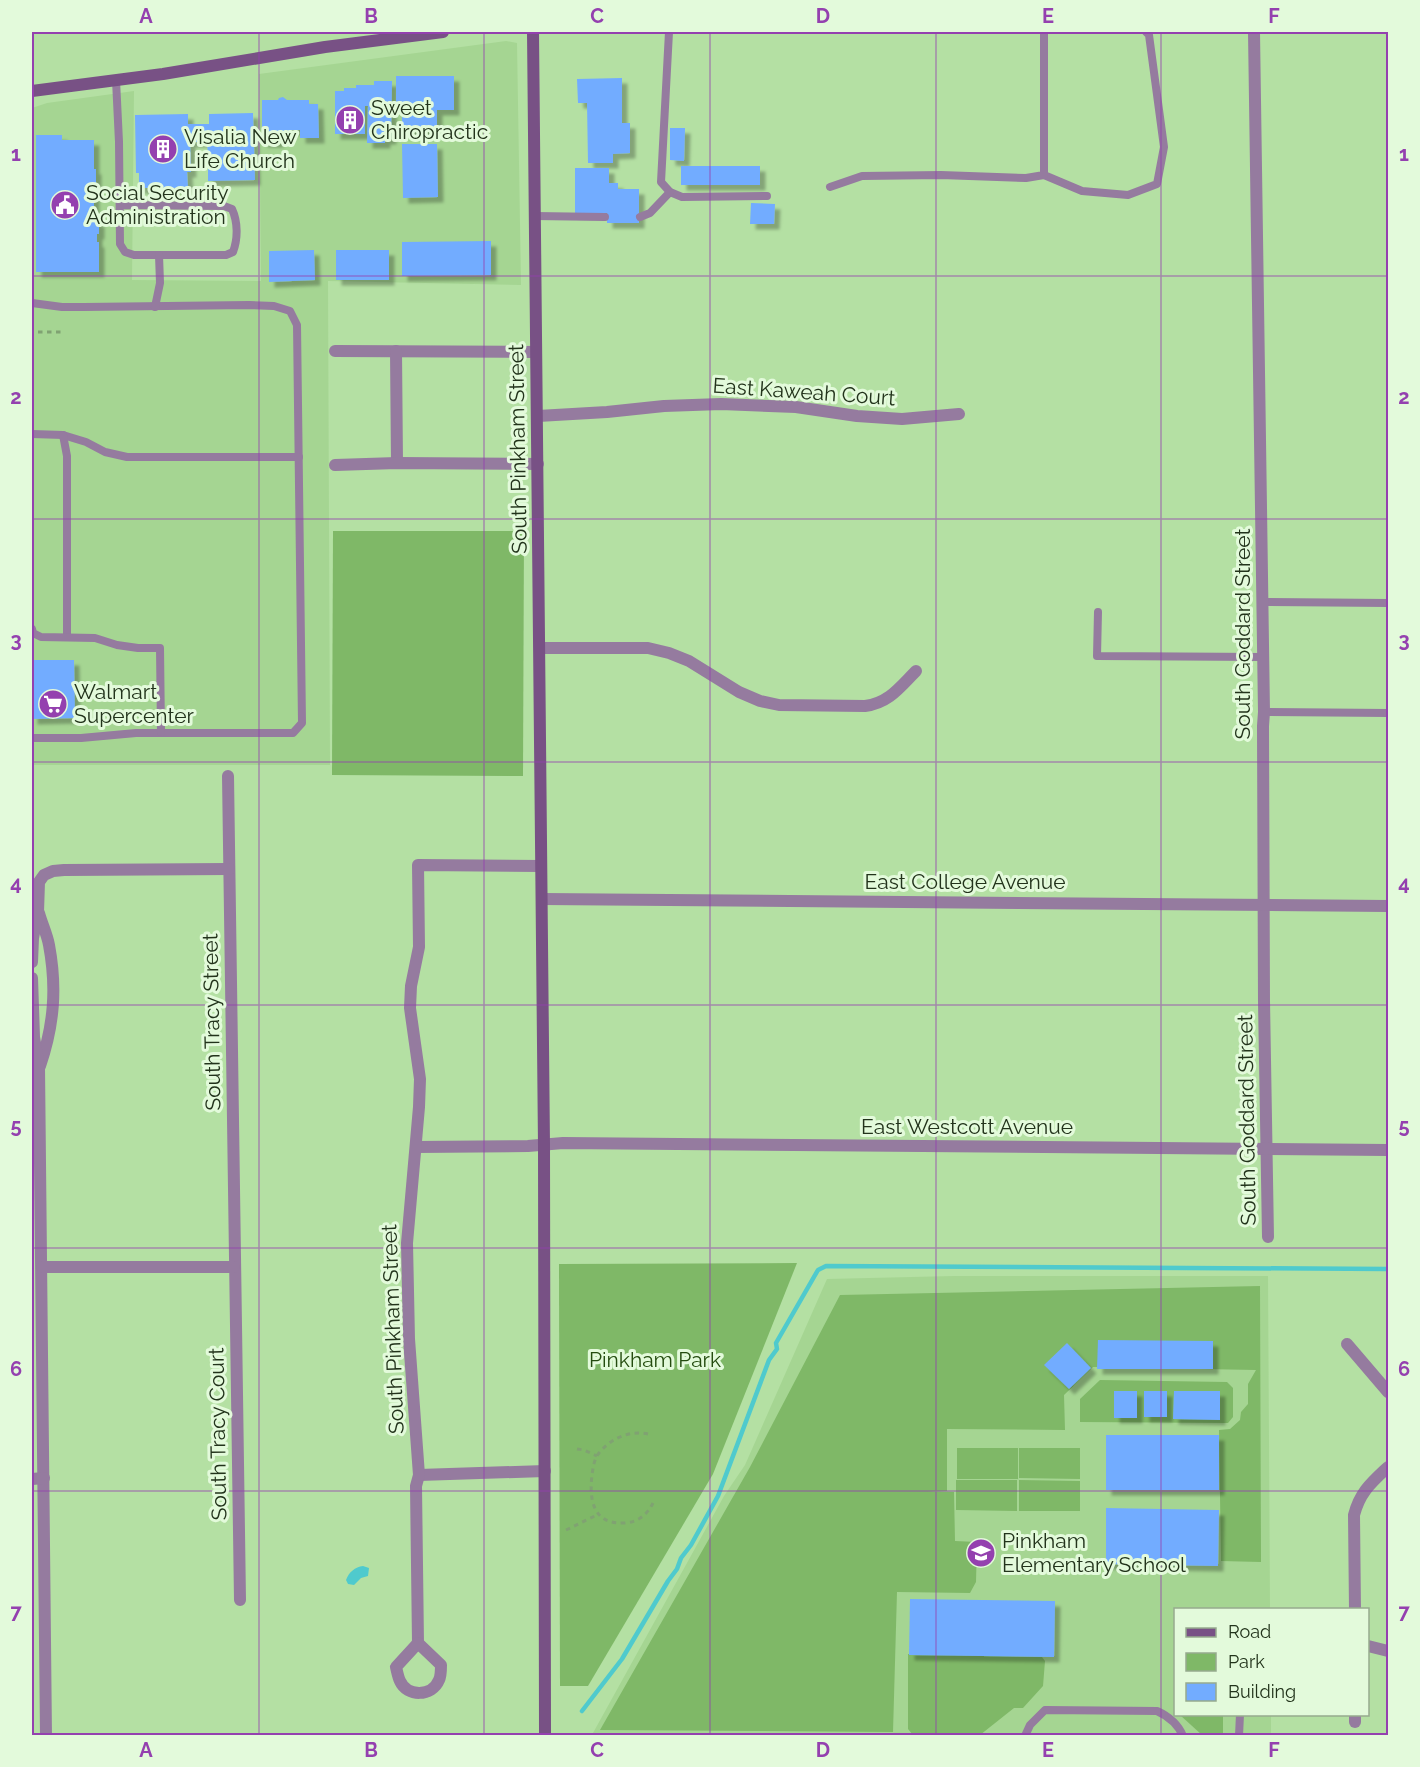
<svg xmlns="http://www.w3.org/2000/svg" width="1420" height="1767" viewBox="0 0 1420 1767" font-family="Raleway,sans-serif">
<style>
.built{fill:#a5d592}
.green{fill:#7fb867}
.water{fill:#4fcacd}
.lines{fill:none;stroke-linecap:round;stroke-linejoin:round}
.stream{stroke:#4fcacd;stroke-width:4.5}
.building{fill:#72acff;filter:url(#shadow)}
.path{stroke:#80a272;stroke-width:3;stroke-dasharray:4.5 4.5;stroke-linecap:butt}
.lane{stroke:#957b9f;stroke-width:8}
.street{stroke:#957b9f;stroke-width:12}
.secondary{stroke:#785185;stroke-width:12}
.grid{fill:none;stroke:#9440af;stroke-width:1.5;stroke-opacity:0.55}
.labels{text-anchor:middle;stroke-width:6;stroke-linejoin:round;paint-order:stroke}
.poi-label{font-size:21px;fill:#22331b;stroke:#e3fadb;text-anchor:start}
.street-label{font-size:21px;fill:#22331b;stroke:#e3fadb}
.park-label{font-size:21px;fill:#244c0f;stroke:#e3fadb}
.neatline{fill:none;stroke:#9440af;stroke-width:2}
.grid-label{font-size:20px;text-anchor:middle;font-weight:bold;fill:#9440af}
</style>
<defs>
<filter id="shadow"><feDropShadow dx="5.5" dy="5.5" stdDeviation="1.5" flood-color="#0004"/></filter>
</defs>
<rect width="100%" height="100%" fill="#b4e0a3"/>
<g class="built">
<polygon points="506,41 517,43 521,285 328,281 330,765 32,765 32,108 47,103 134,91 132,280 261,281 259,74"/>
<polygon points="954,1276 1268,1276 1270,1609 1176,1610 1176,1714 1271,1715 1271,1735 722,1736 593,1733 724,1496 745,1465 827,1279"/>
</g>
<g class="green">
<polygon points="333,531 524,531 523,776 332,775"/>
<polygon points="797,1263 713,1474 588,1686 560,1686 559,1264"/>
<polygon points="1260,1286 1261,1562 1221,1561 1219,1430 1230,1429 1240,1420 1241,1412 1248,1404 1248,1384 1256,1370 1093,1367 1064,1395 1065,1430 947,1429 947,1491 928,1491 954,1492 955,1541 977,1542 976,1582 970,1593 897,1592 893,1732 600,1730 750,1467 840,1295"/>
<polygon points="1100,1380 1227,1382 1233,1388 1233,1417 1228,1423 1080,1422 1080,1399"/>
<rect x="957" y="1448" width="61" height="31"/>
<polygon points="1019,1448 1080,1448 1080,1479 1019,1478"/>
<polygon points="956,1480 1017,1480 1017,1511 956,1510"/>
<polygon points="1019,1480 1080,1481 1080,1511 1019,1511"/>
<polygon points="908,1654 1042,1657 1045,1661 1043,1686 1023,1708 1014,1708 980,1735 913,1735 908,1729"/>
<polygon points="1180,1715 1223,1715 1223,1735 1202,1735"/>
</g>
<path class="water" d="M363,1566l6,2 -1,8 -7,2 -7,7 -6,-1 -2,-4c3,-8 9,-13 17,-14z"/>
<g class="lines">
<polyline class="stream" points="582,1711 622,1659 668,1581 677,1569 681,1558 691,1545 718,1496 769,1360 777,1349 776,1343 818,1270 826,1266 1388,1269"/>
</g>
<g class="building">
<polygon points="396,76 454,76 454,110 437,110 437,132 402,132 402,111 396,111"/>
<polygon points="622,78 622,123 630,123 630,153 613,154 613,163 588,163 587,103 578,103 577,79"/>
<polygon points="374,81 392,81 391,139 385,139 385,143 367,143 368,106 365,106 365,134 335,134 335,91 344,91 344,88 356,88 356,85 374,85"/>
<polygon points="283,97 287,100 309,100 309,104 318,104 319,138 300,138 300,130 291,130 291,133 278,133 278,142 262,142 262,100 278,100 279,98"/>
<polygon points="253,113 255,180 208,181 208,169 214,169 214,156 208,156 207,142 190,142 191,172 187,172 188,188 139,188 139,173 136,173 135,115 188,114 188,124 209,124 209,114"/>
<polygon points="670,128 685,128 684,161 670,160"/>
<polygon points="36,135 62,135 62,140 94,140 94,169 96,169 96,193 94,193 94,216 96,216 96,221 99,221 99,234 97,234 97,242 99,242 99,272 36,272"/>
<polygon points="402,144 437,144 438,197 403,198"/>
<rect x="681" y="166" width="79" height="19"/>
<polygon points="575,168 609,168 609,183 618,183 618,189 639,189 639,223 607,223 607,213 575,213"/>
<polygon points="751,203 775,204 774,224 750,224"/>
<polygon points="491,241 491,275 402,276 402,242"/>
<polygon points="314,250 315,280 269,282 269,251"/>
<rect x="336" y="250" width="53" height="30"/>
<polygon points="32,660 74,660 75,718 32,719"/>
<polygon points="1098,1340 1213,1341 1213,1369 1097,1369"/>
<polygon points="1067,1343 1091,1368 1069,1389 1044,1365"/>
<rect x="1114" y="1391" width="23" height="27"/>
<rect x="1144" y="1391" width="23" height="26"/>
<polygon points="1174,1391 1220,1391 1220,1420 1173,1419"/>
<rect x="1106" y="1435" width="113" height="55"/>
<polygon points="1106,1508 1219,1510 1218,1566 1106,1564"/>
<polygon points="910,1599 1055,1601 1054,1657 909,1655"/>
</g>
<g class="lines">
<g class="path">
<polyline points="38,332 62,332"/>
<path d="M648,1434c-18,-4 -37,4 -49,19 -5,6 -6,15 -7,22 -3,25 1,50 33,48 13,-1 22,-8 28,-20"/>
<polyline points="577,1449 584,1450 597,1456"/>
<polyline points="566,1530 599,1514"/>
</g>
<g class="lane">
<polyline points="669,32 661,182 670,192 682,197 767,196"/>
<path d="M116,80l3,62 1,102 5,8 9,3h92l7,-3c5,-13 5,-30 -1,-43l-8,-3 -103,-1"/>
<polyline points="1044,175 1082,191 1128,195 1157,184 1164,147 1149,35 1146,32"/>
<polyline points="830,187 862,176 941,175 1026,178 1044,175 1044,32"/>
<polyline points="535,216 605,217"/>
<polyline points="640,217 650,213 670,192"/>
<polyline points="32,303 62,307 84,307 249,305 274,306 290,311 297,325 302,723 293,733 136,733 81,738 32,738"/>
<polyline points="155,307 160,283 159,255"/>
<polyline points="32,434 63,435 86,442 105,452 127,457 299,457"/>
<polyline points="63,435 67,456 67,637"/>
<polyline points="1263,602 1388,603"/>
<polyline points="1098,612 1097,656 1263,657"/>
<polyline points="32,629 33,633 41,637 95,638 117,645 138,648 160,648 161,732"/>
<polyline points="1264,712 1388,713"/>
<path d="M1025,1736l5,-11 15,-15 112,1c11,5 21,13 26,25"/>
<polyline points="1239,1736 1240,1714"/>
</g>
<g class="street">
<polyline points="1254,32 1264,712 1263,726 1264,1001 1268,1237"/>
<polyline points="335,351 536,352"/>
<polyline points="396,351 397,463"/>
<polyline points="538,416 607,412 664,406 721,404 796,407 857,416 902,419 959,414"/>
<polyline points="335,465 397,463 538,464"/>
<path d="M540,648h108l21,5 20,8 50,31 21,9 19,4 86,1c24,-3 35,-19 51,-35"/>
<polyline points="228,776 240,1600"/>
<polyline points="542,899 1388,906"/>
<path d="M39,913c3,11 8,21 10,32 8,43 5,80 -9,121"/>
<polyline points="32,962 33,938 38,912 39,882 44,875 53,871 64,870 229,869"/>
<polyline points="32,978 34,1037 39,1067 46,1736"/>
<polyline points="416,1147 528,1146 563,1143 1388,1150"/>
<polyline points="42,1267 234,1267"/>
<polyline points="1347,1344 1388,1392"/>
<polyline points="419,1475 545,1471"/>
<polyline points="32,1479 44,1478"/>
<path d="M1355,1610l-1,-95c6,-23 17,-32 34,-48"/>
<polyline points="418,1643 416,1486 419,1475 409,1339 407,1243 419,1107 420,1079 410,1008 411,986 419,947 418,865 541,866"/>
<path d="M418,1643l23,22c0,5 0,11 -2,15 -7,17 -32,17 -39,1 -2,-4 -3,-10 -4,-14z"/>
<polyline points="1368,1646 1388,1651"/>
<polyline points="1355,1714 1355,1722"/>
</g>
<g class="secondary">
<polyline points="533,32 544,1145 545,1736"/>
<polyline points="32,91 163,74 325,47 443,32"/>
</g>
</g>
<path class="grid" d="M259,32v1704M484,32v1704M710,32v1704M936,32v1704M1161,32v1704M32,276h1356M32,519h1356M32,762h1356M32,1005h1356M32,1248h1356M32,1491h1356"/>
<defs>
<g id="building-disc" transform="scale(1.5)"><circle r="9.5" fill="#9440af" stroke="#e3fadb"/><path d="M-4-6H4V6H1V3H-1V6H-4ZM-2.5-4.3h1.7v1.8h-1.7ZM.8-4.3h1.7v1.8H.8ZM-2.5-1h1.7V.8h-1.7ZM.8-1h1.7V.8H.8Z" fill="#fff"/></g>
<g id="civic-disc" transform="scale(1.5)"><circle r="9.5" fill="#9440af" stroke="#e3fadb"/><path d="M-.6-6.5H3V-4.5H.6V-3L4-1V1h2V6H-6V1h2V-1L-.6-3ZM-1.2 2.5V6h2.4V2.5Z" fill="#fff"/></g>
<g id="supermarket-disc" transform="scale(1.5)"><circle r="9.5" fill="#9440af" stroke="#e3fadb"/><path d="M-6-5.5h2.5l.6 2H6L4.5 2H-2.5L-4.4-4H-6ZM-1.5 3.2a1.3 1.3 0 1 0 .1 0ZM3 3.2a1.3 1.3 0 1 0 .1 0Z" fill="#fff"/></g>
<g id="school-disc" transform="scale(1.5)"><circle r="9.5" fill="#9440af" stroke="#e3fadb"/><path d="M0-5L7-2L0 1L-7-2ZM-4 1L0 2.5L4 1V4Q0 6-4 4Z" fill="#fff"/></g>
</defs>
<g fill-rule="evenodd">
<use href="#building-disc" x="350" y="120"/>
<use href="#building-disc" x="163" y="149"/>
<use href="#civic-disc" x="65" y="205"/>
<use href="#supermarket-disc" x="53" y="704"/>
<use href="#school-disc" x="981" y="1553"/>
</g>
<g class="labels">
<g class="poi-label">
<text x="371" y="115">Sweet<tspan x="371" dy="24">Chiropractic</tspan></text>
<text x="184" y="144">Visalia New<tspan x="184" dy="24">Life Church</tspan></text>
<text x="86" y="200">Social Security<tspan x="86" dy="24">Administration</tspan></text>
<text x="74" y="699">Walmart<tspan x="74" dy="24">Supercenter</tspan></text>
<text x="1002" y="1548">Pinkham<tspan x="1002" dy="24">Elementary School</tspan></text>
</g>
<g class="street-label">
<text transform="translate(804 392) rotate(4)" y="7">East Kaweah Court</text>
<text transform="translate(518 449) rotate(-91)" y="7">South Pinkham Street</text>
<text transform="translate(1243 634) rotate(-90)" y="7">South Goddard Street</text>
<text x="965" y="889">East College Avenue</text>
<text transform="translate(212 1022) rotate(-91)" y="7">South Tracy Street</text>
<text transform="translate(1247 1120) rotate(-91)" y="7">South Goddard Street</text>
<text x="967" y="1134">East Westcott Avenue</text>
<text transform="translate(393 1329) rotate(-92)" y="7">South Pinkham Street</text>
<text transform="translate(218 1434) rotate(-91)" y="7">South Tracy Court</text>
</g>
<g class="park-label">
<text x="655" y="1367">Pinkham Park</text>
</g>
</g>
<rect width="1420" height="1767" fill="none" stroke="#e3fadb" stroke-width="66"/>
<rect x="1174" y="1608" width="195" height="108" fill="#e3fadb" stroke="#96aa8e" stroke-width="1.5"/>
<rect x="1186" y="1628" width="30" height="9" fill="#785185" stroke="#96aa8e" stroke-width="1.5"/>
<text x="1228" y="1638" font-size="18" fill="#22331b">Road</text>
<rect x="1186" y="1653" width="30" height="18" fill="#7fb867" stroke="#96aa8e" stroke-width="1.5"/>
<text x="1228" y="1668" font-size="18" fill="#22331b">Park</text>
<rect x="1186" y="1683" width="30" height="18" fill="#72acff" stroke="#96aa8e" stroke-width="1.5"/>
<text x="1228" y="1698" font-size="18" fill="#22331b">Building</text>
<rect x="33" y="33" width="1354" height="1701" class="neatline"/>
<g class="grid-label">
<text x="146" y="23">A</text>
<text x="371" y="23">B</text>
<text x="597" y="23">C</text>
<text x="823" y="23">D</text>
<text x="1048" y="23">E</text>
<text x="1274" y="23">F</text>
<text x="16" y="161">1</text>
<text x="1404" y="161">1</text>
<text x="16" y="404">2</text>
<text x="1404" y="404">2</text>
<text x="16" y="647">3</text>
<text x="1404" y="647">3</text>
<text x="16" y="890">4</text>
<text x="1404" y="890">4</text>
<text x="16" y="1133">5</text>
<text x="1404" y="1133">5</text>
<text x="16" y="1376">6</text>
<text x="1404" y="1376">6</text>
<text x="16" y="1619">7</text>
<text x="1404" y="1619">7</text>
<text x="146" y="1757">A</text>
<text x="371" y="1757">B</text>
<text x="597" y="1757">C</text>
<text x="823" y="1757">D</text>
<text x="1048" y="1757">E</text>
<text x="1274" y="1757">F</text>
</g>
</svg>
